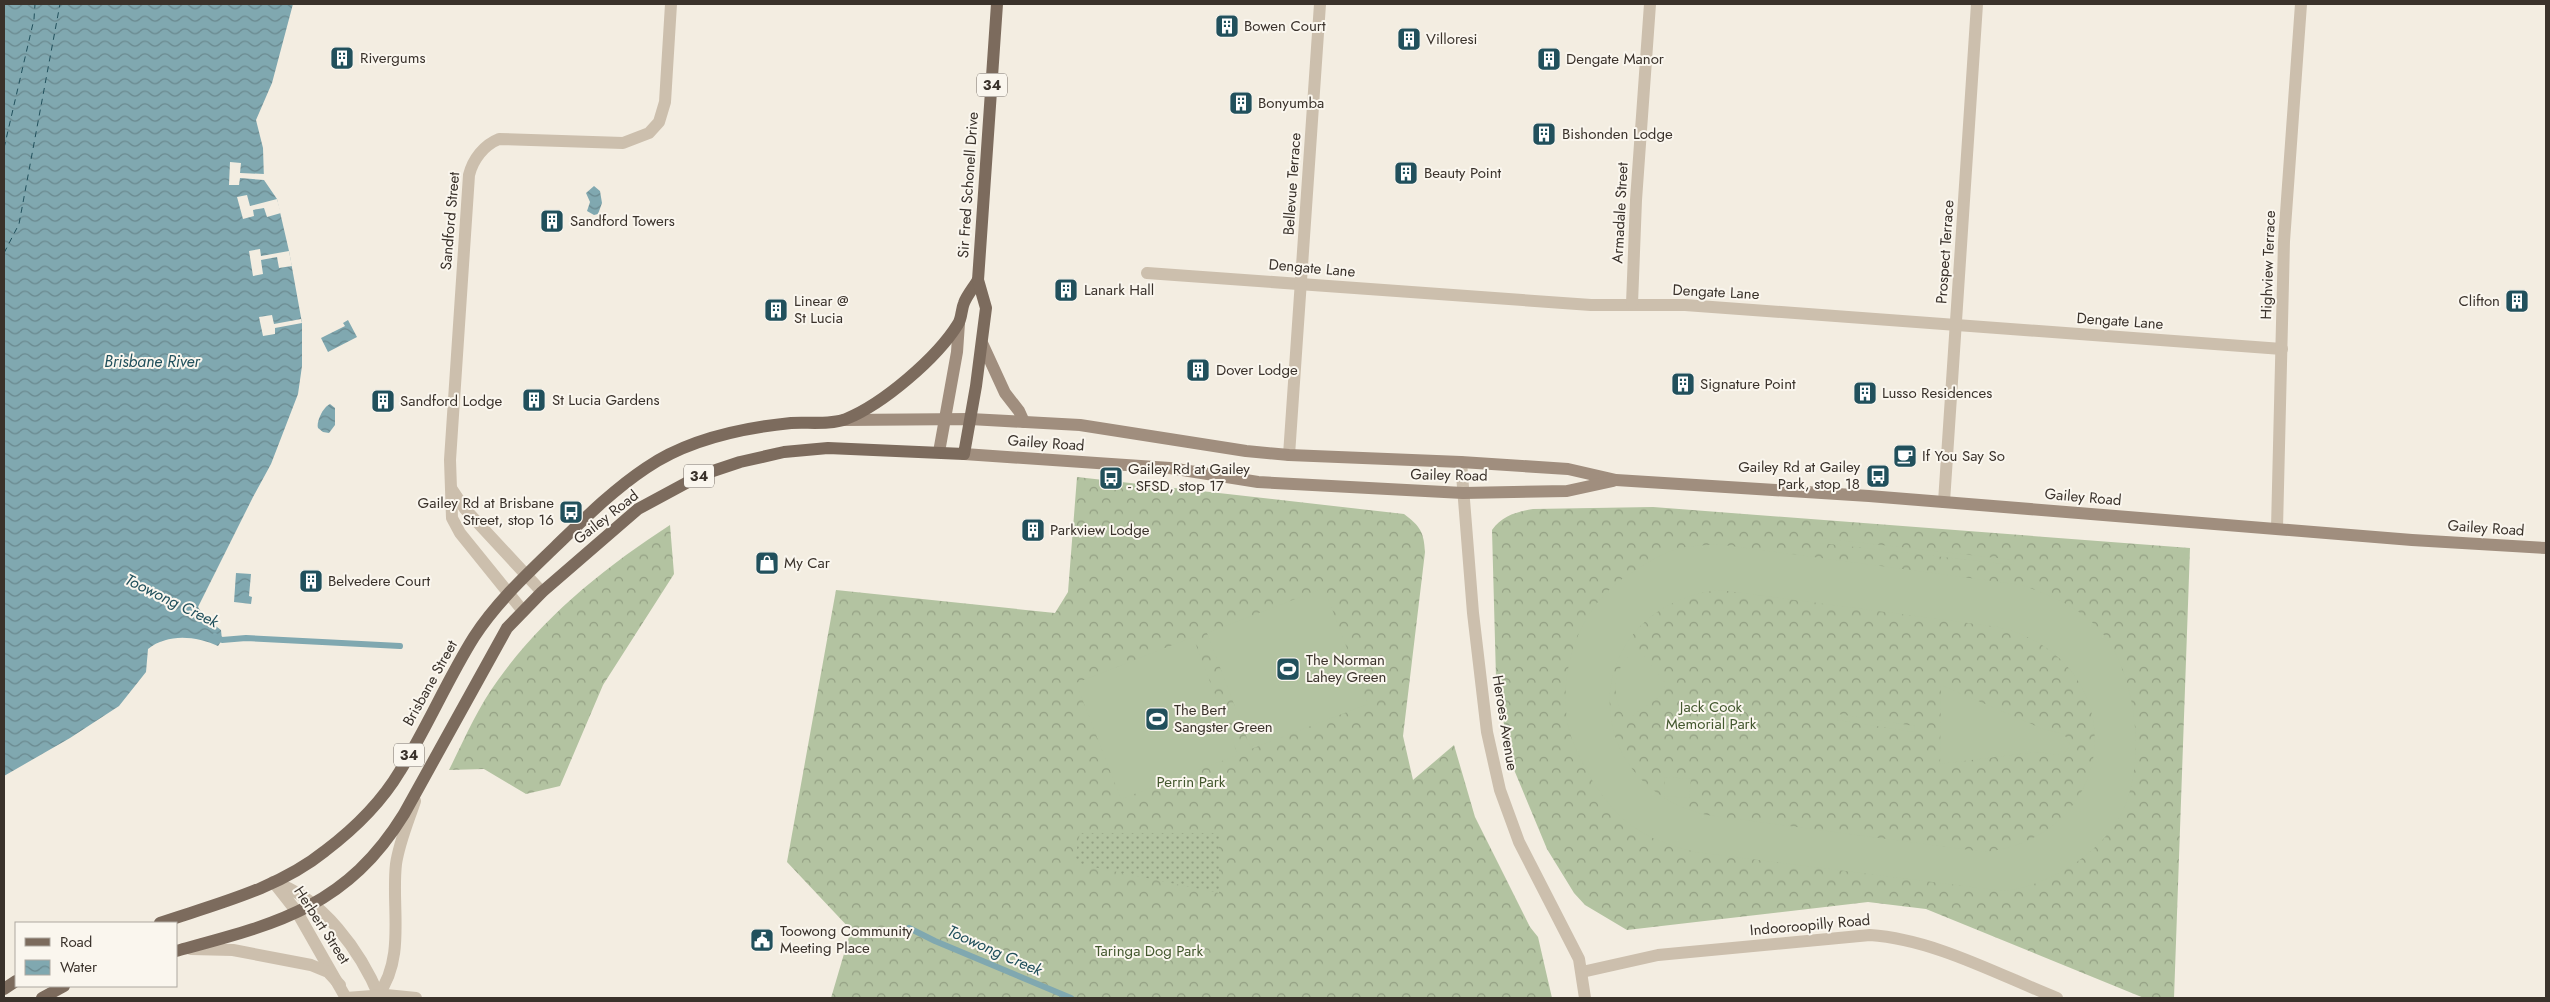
<svg xmlns="http://www.w3.org/2000/svg" width="2550" height="1002" viewBox="0 0 2550 1002" font-family="Jost,sans-serif">
<style>
.forest{fill:url(#forest-crowns)}
.garden{fill:url(#garden-dots)}
.pitch{fill:#b3c3a1;fill-rule:evenodd}
.water{fill:url(#water-waves)}
.pier{fill:#f3ede1}
.lines{fill:none;stroke-linecap:round;stroke-linejoin:round}
.stream{stroke:#80a8b0;stroke-width:6}
.ferry{stroke:#21505c;stroke-width:1;stroke-dasharray:6 5;stroke-linecap:butt}
.minor{stroke:#ccbfad;stroke-width:12}
.tertiary{stroke:#ccbfad;stroke-width:12}
.secondary{stroke:#a08e7e;stroke-width:12}
.primary{stroke:#7c6b5d;stroke-width:12}
.labels{text-anchor:middle;stroke-width:4;stroke-linejoin:round;paint-order:stroke}
.shield{fill:#faf6ee;stroke:#746d66;stroke-width:1}
.shield-label{font-size:14px;font-weight:bold;fill:#3a322b}
.poi-label{font-size:15px;fill:#3a322b;stroke:#faf6ee;text-anchor:start}
.street-label{font-size:15px;fill:#3a322b;stroke:#faf6ee}
.park-label{font-size:15px;fill:#44582f;stroke:#faf6ee}
.water-label{font-size:16px;font-style:italic;fill:#21505c;stroke:#faf6ee}
</style>
<defs>
<pattern id="forest-crowns" width="20" height="18" patternUnits="userSpaceOnUse" patternTransform="scale(1.25)"><rect width="20" height="18" fill="#b3c3a1"/><path d="M2 6a3 3 0 1 1 6 0M12 15a3 3 0 1 1 6 0" fill="none" stroke="#939f83"/></pattern>
<pattern id="garden-dots" width="8" height="8" patternUnits="userSpaceOnUse" patternTransform="scale(1.25)"><rect width="8" height="8" fill="#b3c3a1"/><path d="M2 2h.1M6 6h.1" fill="none" stroke="#939f83" stroke-width="1.8" stroke-linecap="round"/></pattern>
<pattern id="water-waves" width="16" height="10" patternUnits="userSpaceOnUse" patternTransform="scale(1.25)"><rect width="16" height="10" fill="#80a8b0"/><path d="M0 5q4-4 8 0t8 0" fill="none" stroke="#6a898f"/></pattern>
</defs>
<rect width="100%" height="100%" fill="#f3ede1"/>
<g class="forest">
<path d="M1077,477l327,37c16,12 20,18 21,38l-22,184 10,44 41,-35 21,72 55,110 8,10 14,61h-721l20,-68 -64,-68 49,-272 219,23 13,-21z"/>
<path d="M1653,507l537,41 -16,450h-30l-218,-89 -58,-7 -241,28 -42,-25 -11,-12 -27,-44 -37,-89 -14,-82 -4,-148c10,-14 24,-18 41,-21z"/>
<path d="M670,525l4,49 -71,111 -43,101 -34,8 -42,-25 -35,1c15,-30 29,-63 49,-90 45,-63 107,-113 172,-155z"/>
</g>
<polygon class="garden" points="1080,833 1219,833 1219,893 1074,863"/>
<g class="pitch">
<polygon points="1820,538 2014,560 2013,565 1820,543"/>
<path d="M1716,544l306,41c31,11 66,26 85,54 31,46 40,130 12,179 -23,39 -72,68 -115,73l-309,-39c-19,-5 -40,-11 -57,-22 -19,-11 -34,-31 -46,-50 -12,-21 -25,-45 -26,-70 -4,-56 20,-111 68,-139 15,-9 31,-20 48,-23 11,-3 23,-2 34,-4zM1719,590l279,37c136,32 126,209 -13,225l-278,-37c-136,-32 -127,-209 12,-225z"/>
<polygon points="1324,588 1368,704 1251,749 1207,633"/>
<polygon points="1193,637 1238,755 1121,799 1076,683"/>
<path d="M1637,647l28,36 -1,11 -38,26c-17,-25 -13,-53 11,-73z"/>
<polygon points="1941,685 2043,729 2064,734 2071,746 2061,755 2037,752 1940,764"/>
<polygon points="1838,714 1915,726 1914,732 1837,720"/>
<polygon points="1665,777 1691,779 1689,798 1664,796"/>
</g>
<g class="water">
<path d="M4,4h289l-21,79 -16,37 7,28 1,32 13,19 12,52 13,72v43l-4,28 -27,70 -18,33 -55,110 7,11 16,12 1,10 -4,6c-22,-10 -50,-13 -70,3l-2,23 -27,34 -49,32 -66,38z"/>
<polygon points="594,186 600,191 602,203 598,214 594,215 587,211 590,202 586,193"/>
<polygon points="348,320 357,337 328,352 321,338 345,326 343,323"/>
<path d="M330,404l5,4v17l-6,8 -6,-1 -5,-4c-2,-6 5,-21 12,-24z"/>
<polygon points="236,573 251,574 249,596 252,597 251,604 234,602"/>
</g>
<g class="pier">
<polygon points="230,162 241,163 240,173 264,174 264,180 240,178 239,185 229,185"/>
<polygon points="247,195 250,206 277,199 281,213 267,217 264,208 253,210 254,216 243,219 237,197"/>
<polygon points="260,249 261,256 289,251 292,266 279,268 277,257 261,260 263,274 253,276 249,251"/>
<polygon points="272,315 274,324 301,319 302,323 275,328 275,334 263,336 259,317"/>
</g>
<g class="lines">
<g class="stream">
<polyline points="215,636 222,640 246,638 400,646"/>
<polyline points="909,928 935,941 1071,998"/>
</g>
<g class="ferry">
<polyline points="4,148 34,19 35,4"/>
<polyline points="4,253 19,224 60,4"/>
</g>
<g class="minor">
<polyline points="1147,273 1591,305 1685,305 2282,349"/>
<polyline points="1632,304 1636,200 1650,4"/>
<polyline points="1289,455 1320,4"/>
<polyline points="451,488 465,509 542,592"/>
<polyline points="1944,502 1977,4"/>
<polyline points="2277,528 2284,241 2301,4"/>
<path d="M523,611l-63,-78 -8,-15 -2,-58 19,-285c4,-16 15,-30 30,-36l124,4 26,-10 10,-11 6,-20 6,-98"/>
<path d="M273,882c49,15 88,70 107,116"/>
<polyline points="275,884 297,912 346,998"/>
<polyline points="191,949 233,950 311,965 328,972 340,985"/>
<path d="M1582,972l76,-17 212,-20c63,4 129,40 187,63"/>
<path d="M378,995c28,-37 13,-89 18,-131 3,-21 12,-42 19,-63"/>
<polyline points="346,998 386,995 416,998"/>
</g>
<polyline class="tertiary" points="1461,462 1473,613 1487,732 1500,790 1519,842 1579,959 1585,998"/>
<g class="secondary">
<polyline points="982,343 1005,393 1019,411 1024,422"/>
<polyline points="844,420 970,419 1080,425 1246,451 1289,455 1461,462 1568,469 1616,480 1869,496 2412,540 2546,548"/>
<polyline points="939,452 957,352 959,323"/>
<polyline points="964,454 1170,468 1258,482 1463,493 1567,491 1613,481"/>
</g>
<g class="primary">
<path d="M160,923c56,-19 118,-34 165,-72 29,-22 56,-48 75,-80 27,-43 47,-91 74,-134 22,-34 52,-62 81,-90 29,-28 58,-57 91,-79 42,-29 95,-40 145,-45 17,-1 40,2 55,-4 37,-15 91,-61 112,-95 4,-6 3,-14 6,-21 3,-8 10,-16 14,-23"/>
<path d="M176,951c100,-27 170,-43 228,-137l103,-186 35,-36 96,-83 63,-34 39,-13 44,-10 44,-4 136,6 12,-68 10,-78 -8,-28 19,-276"/>
<polyline points="4,989 16,981"/>
<polyline points="42,998 64,986"/>
</g>
</g>
<defs>
<g id="building-square" transform="scale(1.25)"><rect x="-9" y="-9" width="18" height="18" rx="4" fill="#21505c" stroke="#faf6ee"/><path d="M-4-6H4V6H1V3H-1V6H-4ZM-2.5-4.3h1.7v1.8h-1.7ZM.8-4.3h1.7v1.8H.8ZM-2.5-1h1.7V.8h-1.7ZM.8-1h1.7V.8H.8Z" fill="#fff"/></g>
<g id="cafe-square" transform="scale(1.25)"><rect x="-9" y="-9" width="18" height="18" rx="4" fill="#21505c" stroke="#faf6ee"/><path d="M-5.5-4.5H6V0H3Q3 3.5 0 3.5H-2.5Q-5.5 3.5-5.5 0ZM3-3.2v2h1.7v-2ZM-6 4.5H4V6H-6Z" fill="#fff"/></g>
<g id="bus-square" transform="scale(1.25)"><rect x="-9" y="-9" width="18" height="18" rx="4" fill="#21505c" stroke="#faf6ee"/><path d="M-5-6H5V4H4V6H2V4H-2V6H-4V4H-5ZM-3.5-4V0h7V-4ZM-3.5 1.2v1.5H-2V1.2ZM2 1.2v1.5H3.5V1.2Z" fill="#fff"/></g>
<g id="shop-square" transform="scale(1.25)"><rect x="-9" y="-9" width="18" height="18" rx="4" fill="#21505c" stroke="#faf6ee"/><path d="M-5-2.5h2.3a2.7 3.5 0 0 1 5.4 0H5L5.5 6h-11ZM-1.5-2.5h3a1.5 2.3 0 0 0-3 0Z" fill="#fff"/></g>
<g id="stadium-square" transform="scale(1.25)"><rect x="-9" y="-9" width="18" height="18" rx="4" fill="#21505c" stroke="#faf6ee"/><path d="M0-5a6.5 5 0 1 0 0 10a6.5 5 0 1 0 0-10ZM-3.5-1.8h7v3.6h-7Z" fill="#fff"/></g>
<g id="civic-square" transform="scale(1.25)"><rect x="-9" y="-9" width="18" height="18" rx="4" fill="#21505c" stroke="#faf6ee"/><path d="M-.6-6.5H3V-4.5H.6V-3L4-1V1h2V6H-6V1h2V-1L-.6-3ZM-1.2 2.5V6h2.4V2.5Z" fill="#fff"/></g>
</defs>
<g fill-rule="evenodd">
<use href="#building-square" x="1227" y="26"/>
<use href="#building-square" x="1409" y="39"/>
<use href="#building-square" x="342" y="58"/>
<use href="#building-square" x="1549" y="59"/>
<use href="#building-square" x="1241" y="103"/>
<use href="#building-square" x="1544" y="134"/>
<use href="#building-square" x="1406" y="173"/>
<use href="#building-square" x="552" y="221"/>
<use href="#building-square" x="1066" y="290"/>
<use href="#building-square" x="2517" y="301"/>
<use href="#building-square" x="776" y="310"/>
<use href="#building-square" x="1198" y="370"/>
<use href="#building-square" x="1683" y="384"/>
<use href="#building-square" x="1865" y="393"/>
<use href="#building-square" x="534" y="400"/>
<use href="#building-square" x="383" y="401"/>
<use href="#cafe-square" x="1905" y="456"/>
<use href="#bus-square" x="1878" y="476"/>
<use href="#bus-square" x="1111" y="478"/>
<use href="#bus-square" x="571" y="512"/>
<use href="#building-square" x="1033" y="530"/>
<use href="#shop-square" x="767" y="563"/>
<use href="#building-square" x="311" y="581"/>
<use href="#stadium-square" x="1288" y="669"/>
<use href="#stadium-square" x="1157" y="719"/>
<use href="#civic-square" x="762" y="940"/>
</g>
<g class="labels">
<g class="shield">
<rect x="977" y="73.5" width="30" height="23" rx="4"/>
<rect x="684" y="464.5" width="30" height="23" rx="4"/>
<rect x="394" y="743.5" width="30" height="23" rx="4"/>
</g>
<g class="shield-label">
<text x="992" y="90">34</text>
<text x="699" y="481">34</text>
<text x="409" y="760">34</text>
</g>
<g class="poi-label">
<text x="1244" y="31">Bowen Court</text>
<text x="1426" y="44">Villoresi</text>
<text x="360" y="63">Rivergums</text>
<text x="1566" y="64">Dengate Manor</text>
<text x="1258" y="108">Bonyumba</text>
<text x="1562" y="139">Bishonden Lodge</text>
<text x="1424" y="178">Beauty Point</text>
<text x="570" y="226">Sandford Towers</text>
<text x="1084" y="295">Lanark Hall</text>
<text x="794" y="306">Linear @<tspan x="794" dy="17">St Lucia</tspan></text>
<text x="2500" y="306" text-anchor="end">Clifton</text>
<text x="1216" y="375">Dover Lodge</text>
<text x="1700" y="389">Signature Point</text>
<text x="1882" y="398">Lusso Residences</text>
<text x="552" y="405">St Lucia Gardens</text>
<text x="400" y="406">Sandford Lodge</text>
<text x="1922" y="461">If You Say So</text>
<text x="1860" y="472" text-anchor="end">Gailey Rd at Gailey<tspan x="1860" dy="17">Park, stop 18</tspan></text>
<text x="1128" y="474">Gailey Rd at Gailey<tspan x="1128" dy="17">- SFSD, stop 17</tspan></text>
<text x="554" y="508" text-anchor="end">Gailey Rd at Brisbane<tspan x="554" dy="17">Street, stop 16</tspan></text>
<text x="1050" y="535">Parkview Lodge</text>
<text x="784" y="568">My Car</text>
<text x="328" y="586">Belvedere Court</text>
<text x="1306" y="665">The Norman<tspan x="1306" dy="17">Lahey Green</tspan></text>
<text x="1174" y="715">The Bert<tspan x="1174" dy="17">Sangster Green</tspan></text>
<text x="780" y="936">Toowong Community<tspan x="780" dy="17">Meeting Place</tspan></text>
</g>
<g class="street-label">
<text transform="translate(1292 184) rotate(-86)" y="5">Bellevue Terrace</text>
<text transform="translate(968 185) rotate(-86)" y="5">Sir Fred Schonell Drive</text>
<text transform="translate(1620 213) rotate(-87)" y="5">Armadale Street</text>
<text transform="translate(450 221) rotate(-85)" y="5">Sandford Street</text>
<text transform="translate(1945 252) rotate(-86)" y="5">Prospect Terrace</text>
<text transform="translate(2268 265) rotate(-88)" y="5">Highview Terrace</text>
<text transform="translate(1312 268) rotate(5)" y="5">Dengate Lane</text>
<text transform="translate(1716 292) rotate(3)" y="5">Dengate Lane</text>
<text transform="translate(2120 321) rotate(4)" y="5">Dengate Lane</text>
<text transform="translate(1046 443) rotate(4)" y="5">Gailey Road</text>
<text transform="translate(1449 475) rotate(1)" y="5">Gailey Road</text>
<text transform="translate(2083 497) rotate(5)" y="5">Gailey Road</text>
<text transform="translate(606 517) rotate(-38)" y="5">Gailey Road</text>
<text transform="translate(2486 528) rotate(4)" y="5">Gailey Road</text>
<text transform="translate(430 683) rotate(-61)" y="5">Brisbane Street</text>
<text transform="translate(1505 723) rotate(81)" y="5">Heroes Avenue</text>
<text transform="translate(322 925) rotate(57)" y="5">Herbert Street</text>
<text transform="translate(1810 925) rotate(-5)" y="5">Indooroopilly Road</text>
</g>
<g class="park-label">
<text x="1711" y="712">Jack Cook<tspan x="1711" dy="17">Memorial Park</tspan></text>
<text x="1191" y="787">Perrin Park</text>
<text x="1149" y="956">Taringa Dog Park</text>
</g>
<g class="water-label">
<text x="152" y="367">Brisbane River</text>
<text transform="translate(172 600) rotate(26)" y="6">Toowong Creek</text>
<text transform="translate(995 950) rotate(24)" y="6">Toowong Creek</text>
</g>
</g>
<rect width="2550" height="1002" fill="none" stroke="#3a322b" stroke-width="10"/>
<rect x="15" y="922" width="162" height="65" fill="#faf6ee" stroke="#ada8a0"/>
<rect x="25" y="938" width="25" height="8" fill="#7c6b5d" stroke="#ada8a0"/>
<text x="60" y="947" font-size="15" fill="#3a322b">Road</text>
<rect x="25" y="960" width="25" height="15" fill="url(#water-waves)" stroke="#ada8a0"/>
<text x="60" y="972" font-size="15" fill="#3a322b">Water</text>
</svg>
